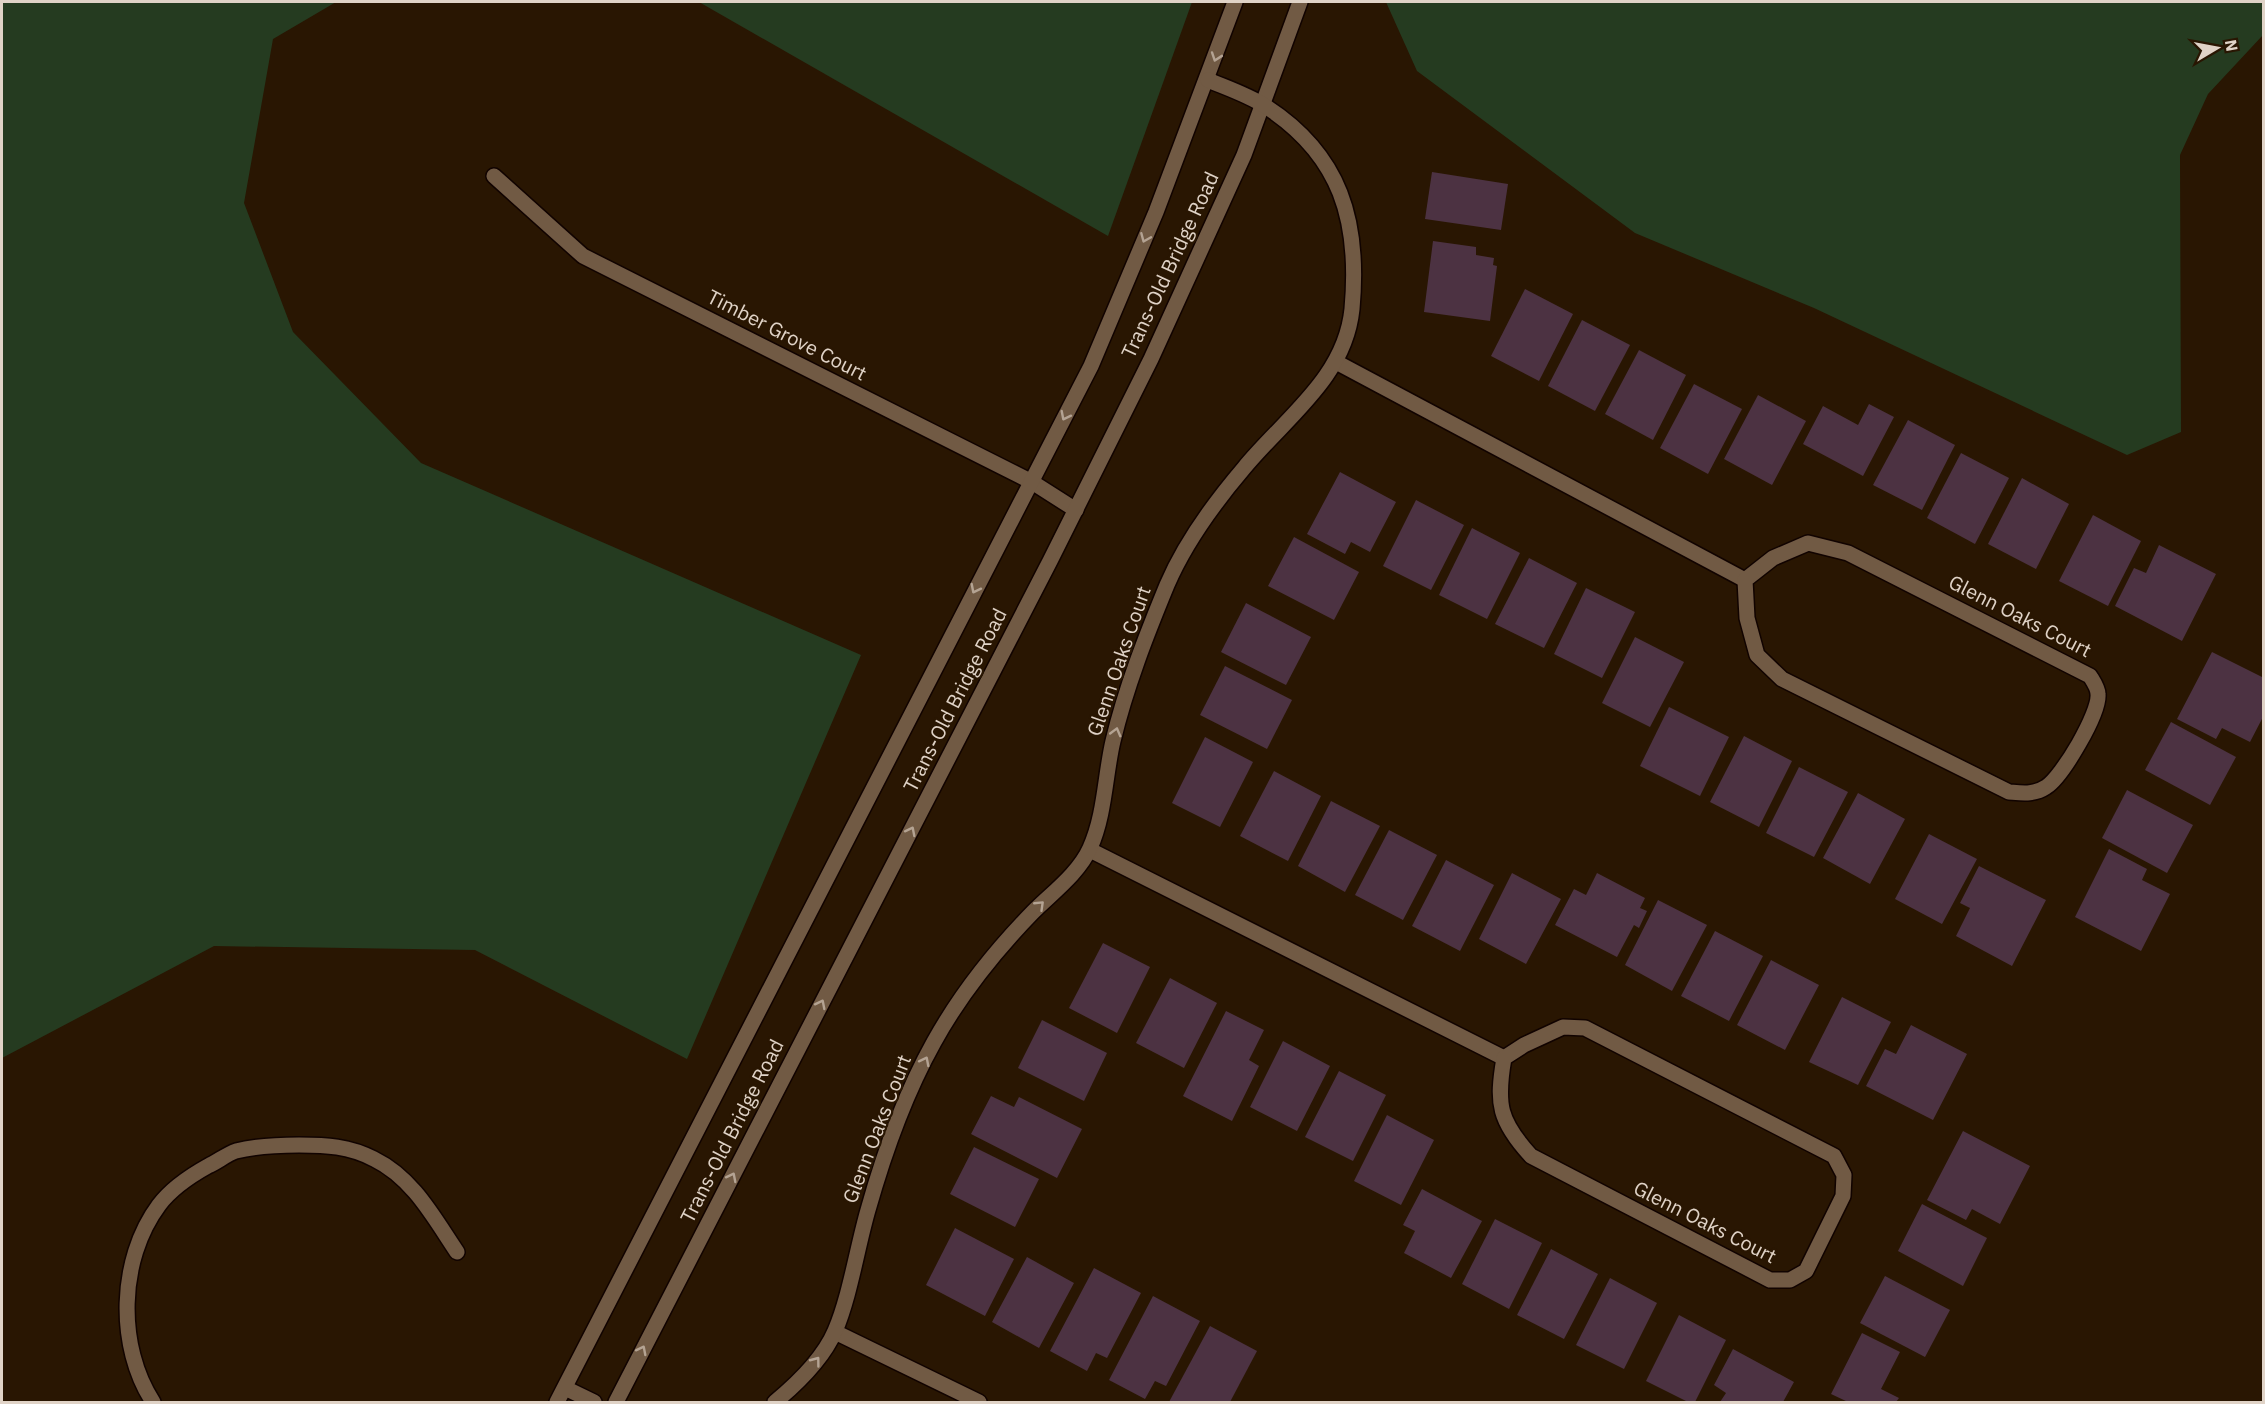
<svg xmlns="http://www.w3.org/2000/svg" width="2265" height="1404" viewBox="0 0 2265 1404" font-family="'IBM Plex Sans',sans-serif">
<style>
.green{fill:#253b20}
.building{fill:#4c3242}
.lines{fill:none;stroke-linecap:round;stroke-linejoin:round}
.minor-casing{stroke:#110300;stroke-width:18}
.minor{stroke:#715a44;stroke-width:15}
.oneway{stroke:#b4a393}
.labels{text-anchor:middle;stroke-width:4.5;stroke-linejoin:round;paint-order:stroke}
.street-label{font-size:20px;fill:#e0d3c7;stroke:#291602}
</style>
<rect width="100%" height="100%" fill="#291602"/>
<g class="green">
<polygon points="2,2 336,2 273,39 244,203 293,332 421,463 861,655 687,1059 475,950 214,946 2,1058"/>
<polygon points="699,2 1192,2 1108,236"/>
<polygon points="1386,2 2263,2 2263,35 2208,94 2180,155 2181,432 2127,455 1814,308 1635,233 1417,71"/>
</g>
<g class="building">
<polygon points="1432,172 1508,184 1501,230 1425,219"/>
<polygon points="1433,241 1476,247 1476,255 1494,258 1493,265 1497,266 1490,321 1424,312"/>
<polygon points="1525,289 1573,314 1539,381 1491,356"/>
<polygon points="1582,320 1630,345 1595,411 1548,386"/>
<polygon points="1639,350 1686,375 1653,440 1605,414"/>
<polygon points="1694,384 1742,409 1708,474 1660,448"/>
<polygon points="1758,395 1806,421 1772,485 1724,459"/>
<polygon points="1869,404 1894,417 1863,476 1803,444 1823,406 1858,425"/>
<polygon points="1908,420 1955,445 1922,510 1873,485"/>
<polygon points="1961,453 2009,478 1975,544 1927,518"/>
<polygon points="1340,472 1396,502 1370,552 1351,542 1345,554 1307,534"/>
<polygon points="2022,478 2069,504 2036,569 1988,544"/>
<polygon points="1416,500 1464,525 1431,590 1383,566"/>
<polygon points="2093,515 2141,541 2108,606 2059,581"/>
<polygon points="1472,528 1520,553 1487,619 1439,595"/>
<polygon points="1294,537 1359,572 1334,620 1268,586"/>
<polygon points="2159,545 2216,574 2182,641 2115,606 2134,568 2146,573"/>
<polygon points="1529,558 1577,583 1544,648 1495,624"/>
<polygon points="1586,588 1635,612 1602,678 1554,654"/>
<polygon points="1246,603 1311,637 1286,685 1221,652"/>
<polygon points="1635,637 1684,662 1650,727 1602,703"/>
<polygon points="2212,652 2264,678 2264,715 2250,742 2222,728 2216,739 2177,719"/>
<polygon points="1225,666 1292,700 1267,749 1200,715"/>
<polygon points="1669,707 1729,737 1700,796 1640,766"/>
<polygon points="2171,722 2236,757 2210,805 2145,770"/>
<polygon points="1744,736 1792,761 1759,827 1710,802"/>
<polygon points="1205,737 1253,762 1220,827 1172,803"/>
<polygon points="1799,767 1848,792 1814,857 1766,833"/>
<polygon points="1274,771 1321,796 1288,861 1240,836"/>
<polygon points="2127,790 2193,825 2167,873 2102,838"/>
<polygon points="1858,793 1905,819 1870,884 1823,858"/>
<polygon points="1331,801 1380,826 1345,892 1298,866"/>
<polygon points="1389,830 1437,855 1403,920 1355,895"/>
<polygon points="1929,834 1977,859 1942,924 1895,899"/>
<polygon points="2109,849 2147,869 2142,880 2170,894 2141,951 2075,917"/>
<polygon points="1446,860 1494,885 1460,951 1412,926"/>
<polygon points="1979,866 2046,900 2012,966 1956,936 1970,908 1960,903"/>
<polygon points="1512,873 1561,899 1526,964 1479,939"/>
<polygon points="1597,873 1645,898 1640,908 1647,911 1639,928 1634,925 1617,957 1555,925 1574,889 1586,895"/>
<polygon points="1658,900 1707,925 1672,991 1625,965"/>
<polygon points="1715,931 1763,956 1729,1021 1681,996"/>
<polygon points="1103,943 1150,967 1117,1033 1069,1008"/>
<polygon points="1771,960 1819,985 1785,1050 1737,1025"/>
<polygon points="1170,978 1217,1003 1184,1068 1136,1043"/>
<polygon points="1842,997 1891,1022 1858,1085 1809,1062"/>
<polygon points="1226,1011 1264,1030 1249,1060 1259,1066 1232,1121 1183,1096"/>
<polygon points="1042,1020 1107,1053 1084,1101 1018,1068"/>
<polygon points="1911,1025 1967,1054 1933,1120 1866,1086 1885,1049 1896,1054"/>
<polygon points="1283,1041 1330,1066 1297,1131 1250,1107"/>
<polygon points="1339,1071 1386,1095 1353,1161 1305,1137"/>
<polygon points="991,1096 1014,1107 1019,1097 1082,1129 1057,1178 971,1134"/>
<polygon points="1387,1115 1434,1140 1401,1205 1354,1181"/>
<polygon points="1963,1131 2030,1166 2000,1224 1972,1209 1966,1220 1927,1200"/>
<polygon points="974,1147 1039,1179 1015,1227 950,1194"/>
<polygon points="1422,1189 1482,1221 1451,1278 1404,1253 1415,1231 1403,1225"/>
<polygon points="1922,1204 1987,1238 1963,1286 1898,1251"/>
<polygon points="1495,1219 1542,1243 1509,1309 1462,1284"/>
<polygon points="955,1228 1014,1259 985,1316 926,1285"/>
<polygon points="1551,1249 1598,1274 1564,1339 1517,1315"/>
<polygon points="1027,1257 1074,1283 1039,1348 992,1322"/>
<polygon points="1094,1268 1141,1293 1107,1358 1096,1353 1087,1371 1050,1351"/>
<polygon points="1885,1276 1950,1310 1925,1357 1860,1323"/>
<polygon points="1610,1278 1657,1303 1624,1369 1576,1345"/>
<polygon points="1153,1296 1200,1321 1166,1386 1155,1381 1145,1399 1109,1380"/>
<polygon points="1679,1315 1726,1340 1695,1402 1688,1402 1646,1381"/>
<polygon points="1210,1326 1257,1351 1230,1402 1169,1402"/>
<polygon points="1862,1333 1900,1352 1881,1389 1899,1398 1896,1402 1848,1402 1831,1394"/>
<polygon points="1733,1349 1794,1382 1783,1402 1720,1402 1726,1393 1714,1385"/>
</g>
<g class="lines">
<g class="minor-casing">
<g id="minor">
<polyline points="494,176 583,256 1032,482 1076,510"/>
<polyline points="1336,362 1745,580"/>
<path d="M1808,543l40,10 242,123c3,5 8,12 8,18 2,19 -36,83 -52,93 -12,8 -24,6 -37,5l-227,-113 -25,-24 -10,-37 -2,-38 28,-22z"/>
<polyline points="1090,850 1504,1058"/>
<path d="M1563,1027l22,1 249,128 10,19 -1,21 -37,75 -16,9h-20l-239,-124c-32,-35 -35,-52 -27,-98l20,-13z"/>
<polyline points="835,1332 979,1402"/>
<polyline points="565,1388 594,1402"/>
<path d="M153,1402c-36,-55 -35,-142 6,-197 12,-16 31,-29 49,-39 9,-4 19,-12 28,-15 20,-5 43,-6 63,-6 27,0 50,1 75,14 39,19 60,59 83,93"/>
<polyline points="557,1402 1091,366 1156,212 1235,2"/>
<polyline points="616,1402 1050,561 1151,359 1244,155 1300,2"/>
<path d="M775,1402c23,-19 48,-43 60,-71 15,-35 22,-83 33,-121 16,-57 37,-116 66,-168 26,-47 61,-91 99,-130 19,-19 46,-39 57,-64 15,-33 15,-73 23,-107 13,-54 33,-105 54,-156 18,-42 48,-83 77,-117 41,-50 101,-90 108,-159 8,-88 -11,-154 -87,-203 -17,-11 -38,-18 -57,-26"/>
</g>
</g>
<use href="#minor" class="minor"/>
</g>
<defs><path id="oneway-chevron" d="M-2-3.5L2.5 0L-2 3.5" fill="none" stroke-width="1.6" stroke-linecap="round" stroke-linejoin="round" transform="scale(1.5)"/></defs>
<g class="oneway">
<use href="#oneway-chevron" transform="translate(1216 57) rotate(109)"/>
<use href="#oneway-chevron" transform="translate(1145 238) rotate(113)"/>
<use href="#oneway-chevron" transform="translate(1065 416) rotate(117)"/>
<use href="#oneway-chevron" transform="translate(975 589) rotate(117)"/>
<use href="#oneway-chevron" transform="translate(1116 732) rotate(-75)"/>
<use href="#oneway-chevron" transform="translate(911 831) rotate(-63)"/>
<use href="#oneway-chevron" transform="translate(1040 905) rotate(-44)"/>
<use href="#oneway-chevron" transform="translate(821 1004) rotate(-63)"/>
<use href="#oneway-chevron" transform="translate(925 1061) rotate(-63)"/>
<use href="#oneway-chevron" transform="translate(732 1177) rotate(-63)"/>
<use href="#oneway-chevron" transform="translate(642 1350) rotate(-63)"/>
<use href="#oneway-chevron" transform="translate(816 1361) rotate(-53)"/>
</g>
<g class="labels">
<g class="street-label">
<text transform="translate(1170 265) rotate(-65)" y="7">Trans-Old Bridge Road</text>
<text transform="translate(787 335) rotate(27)" y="7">Timber Grove Court</text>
<text transform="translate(2020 616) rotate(27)" y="7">Glenn Oaks Court</text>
<text transform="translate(1119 661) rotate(-71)" y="7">Glenn Oaks Court</text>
<text transform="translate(955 700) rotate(-63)" y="7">Trans-Old Bridge Road</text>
<text transform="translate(877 1129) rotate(-69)" y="7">Glenn Oaks Court</text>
<text transform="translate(732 1131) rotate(-63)" y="7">Trans-Old Bridge Road</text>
<text transform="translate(1705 1222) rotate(27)" y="7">Glenn Oaks Court</text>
</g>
</g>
<rect width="2265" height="1404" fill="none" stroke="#e0d3c7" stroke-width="6"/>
<g transform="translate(2217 48) rotate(80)" stroke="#291602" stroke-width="4.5" paint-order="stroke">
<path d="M0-4.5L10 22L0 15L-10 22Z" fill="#e0d3c7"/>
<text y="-9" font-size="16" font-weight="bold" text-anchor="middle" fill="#e0d3c7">N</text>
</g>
</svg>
